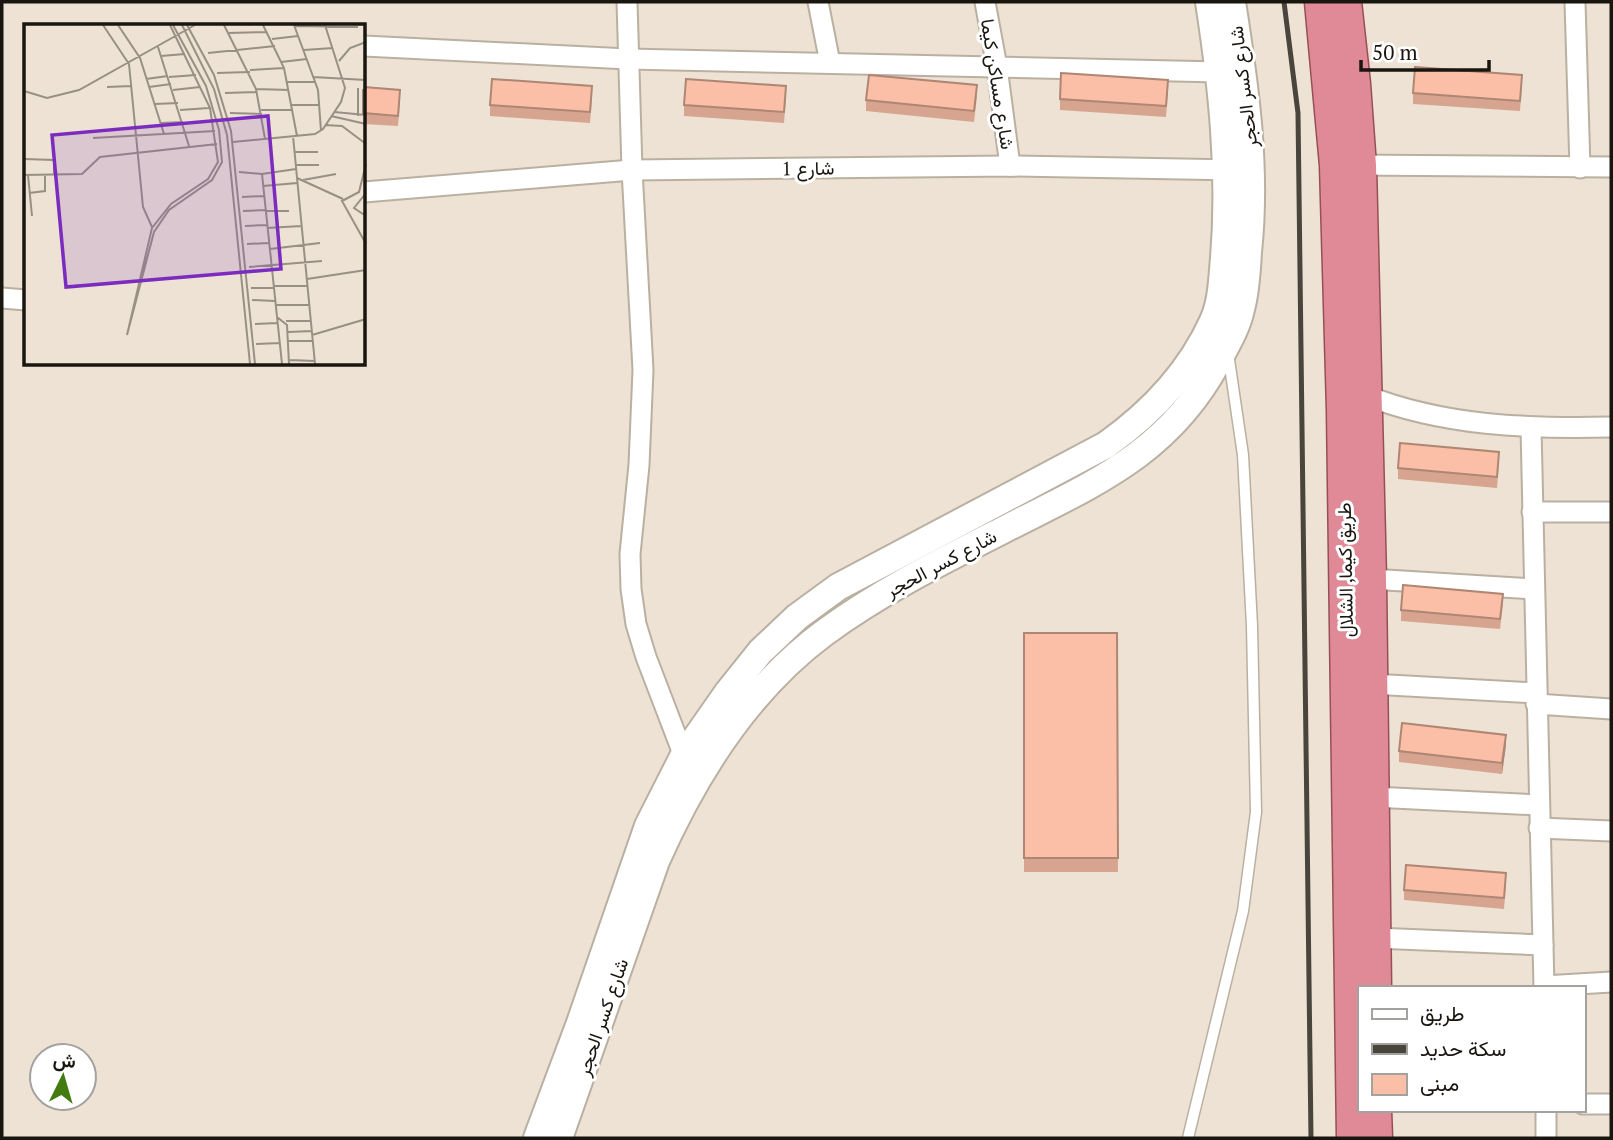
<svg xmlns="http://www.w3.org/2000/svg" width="1613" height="1140" viewBox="0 0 1613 1140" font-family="'PT Serif',Vazirmatn,serif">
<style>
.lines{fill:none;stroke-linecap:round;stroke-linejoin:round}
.service-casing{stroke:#bab0a2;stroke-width:13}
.minor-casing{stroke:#bab0a2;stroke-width:23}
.secondary-casing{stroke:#bab0a2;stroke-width:30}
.trunk-casing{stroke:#964f58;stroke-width:35}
.service{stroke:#fff;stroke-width:10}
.minor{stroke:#fff;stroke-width:19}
.secondary{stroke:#fff;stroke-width:26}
.trunk{stroke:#e08a98;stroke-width:32}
.rail{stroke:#49443c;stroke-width:5}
.wall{fill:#d7a48f}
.shaded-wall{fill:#af8674}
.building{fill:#fabfa6;stroke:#af8674;stroke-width:2}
.labels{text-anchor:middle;stroke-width:6;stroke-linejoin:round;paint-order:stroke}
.street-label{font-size:19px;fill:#191610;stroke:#fff}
.inset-road{fill:none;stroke:#989085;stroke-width:2}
.view{fill:#7b2cbf;fill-opacity:0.15;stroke:#7b2cbf;stroke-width:3.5}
.inset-edge{fill:none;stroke:#191610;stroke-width:3.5}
</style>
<rect width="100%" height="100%" fill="#ede2d3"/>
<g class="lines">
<g class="service-casing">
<polyline id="service" points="1188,1138 1243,911 1256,812 1252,626 1243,455 1228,353"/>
</g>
<g class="minor-casing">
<g id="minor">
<polyline points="627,2 632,170 643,370 639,465 630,554 631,589 636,624 646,657 687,764"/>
<polyline points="818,2 830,63"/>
<polyline points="985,2 997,67 1010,166"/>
<polyline points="1575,2 1580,168"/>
<polyline points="364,46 628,59 1220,72"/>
<polyline points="1351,165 1611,167"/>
<polyline points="364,192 632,170 1010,166 1237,170"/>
<polyline points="2,298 26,300"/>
<path d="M1365,395c78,31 163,34 246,32"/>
<polyline points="1531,428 1544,988"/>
<polyline points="1532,512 1611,512"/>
<polyline points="1370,579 1534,589"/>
<polyline points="1371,684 1536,693"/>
<polyline points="1536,704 1611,709"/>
<polyline points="1373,797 1539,805"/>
<polyline points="1539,828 1611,831"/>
<polyline points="1375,938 1543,945"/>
<polyline points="1544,986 1611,982"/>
<polyline points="1583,1104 1611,1104"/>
<polyline points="1546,1110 1546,1138"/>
</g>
</g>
<g class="secondary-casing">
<g id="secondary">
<path d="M537,1138l43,-115 68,-197 36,-71 44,-63 32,-40 37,-35 41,-30 268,-142c45,-32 84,-73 107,-124 9,-20 9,-42 11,-63 7,-86 -2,-172 -15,-256"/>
<path d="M559,1138l97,-277c38,-86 91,-171 168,-228 57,-42 120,-73 183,-105 88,-45 162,-75 211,-167 9,-17 19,-33 23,-52 5,-18 6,-38 7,-57 9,-84 -3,-167 -16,-250"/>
</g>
</g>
<g class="trunk-casing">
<g id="trunk">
<polyline points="1321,2 1336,165 1343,410 1353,1138"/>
<polyline points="1345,2 1354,84 1360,166 1370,579 1375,988"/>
<polyline points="1375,1110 1376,1138"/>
</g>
</g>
<use href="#service" class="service"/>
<use href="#minor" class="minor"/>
<use href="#secondary" class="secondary"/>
<use href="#trunk" class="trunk"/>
<polyline class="rail" points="1284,2 1298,113 1311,1138"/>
</g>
<g class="wall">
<polygon points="1522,85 1520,111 1413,104 1413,93"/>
<polygon points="364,87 400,101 398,126 364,124"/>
<polygon points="1168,91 1166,117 1060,110 1060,99"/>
<polygon points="977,96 974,122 866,111 866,100"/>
<polygon points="592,97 590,123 490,116 490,105"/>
<polygon points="786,97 784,123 684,116 684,105"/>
<polygon points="26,178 26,218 24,218"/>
<polygon points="1499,462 1497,488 1398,479 1398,468"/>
<polygon points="1503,604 1500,629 1401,621 1401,610"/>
<polygon points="1024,633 1117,633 1118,872 1024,872"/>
<polygon points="1506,745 1502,774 1399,762 1399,751"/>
<polygon points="1506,884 1504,909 1404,900 1404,890"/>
</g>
<polygon class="shaded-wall" points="1506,735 1506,745 1502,774 1502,763"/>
<g class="building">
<polygon points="1415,67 1522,75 1520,101 1413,93"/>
<polygon points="1061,73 1168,80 1166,106 1060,99"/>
<polygon points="869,75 977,85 974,111 866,100"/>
<polygon points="492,79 592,86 590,112 490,105"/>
<polygon points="686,79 786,86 784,112 684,105"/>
<polygon points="364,87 400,90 398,116 364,113"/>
<polygon points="26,178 26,204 24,204"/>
<polygon points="1400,443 1499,452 1497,477 1398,468"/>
<polygon points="1403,585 1503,594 1500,619 1401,610"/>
<polygon points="1024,633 1117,633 1118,858 1024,858"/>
<polygon points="1402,723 1506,735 1502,763 1399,751"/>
<polygon points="1406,865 1506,873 1504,898 1404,890"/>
</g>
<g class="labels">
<g class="street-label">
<text transform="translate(998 84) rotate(81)" y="7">شارع مساكن كيما</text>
<text transform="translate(1243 87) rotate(-97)" y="7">شارع كسر الحجر</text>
<text transform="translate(808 168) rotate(-1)" y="7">شارع 1</text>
<text transform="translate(941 563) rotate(-28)" y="7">شارع كسر الحجر</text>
<text transform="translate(1345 570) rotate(-91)" y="7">طريق كيما, الشلال</text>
<text transform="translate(602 1017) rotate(-71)" y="7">شارع كسر الحجر</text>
</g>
</g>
<g transform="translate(24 24)">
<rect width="341" height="341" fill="#ede2d3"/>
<path class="inset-road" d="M79,1l26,39 14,143 9,20M94,1l22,33 24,76M146,1l40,83 8,54 -10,17 -37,25 -19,24 -25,107 27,-103 15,-22 43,-30 10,-18 -3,-32 -13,-44 -33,-61M158,1l32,64 13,46 23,229M163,1l27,50 17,56 24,233M200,1l32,64 9,50M239,1l21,43 13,68M270,1l24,65 3,41M270,2l64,1M205,9l38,-1M248,15l26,-3M134,23l31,99M280,26l29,-2M184,29l67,-7M137,32l24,-2M315,37l11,-13 16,-6M257,38l26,-3M226,46l34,-2M193,49l33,-1M145,53l27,-2M289,53l53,3M122,55l22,-3M263,58h28M83,63l24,-1M125,63l22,-3M232,65l33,1M149,66l27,-3M0,67l23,7 32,-8 116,-65M201,69l32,-1M131,80l23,-1M268,81h28M156,86l29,-2M237,86h32M310,88l32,3M206,89l32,1M339,91v-26M307,92l35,8M334,92v-28M137,99l22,-1M301,101l17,1 24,18M269,112l22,228M69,114l122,-7M209,118l82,-8 8,-5 18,-27 4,-14 -20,-63M270,128h24M0,135l30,1v15M342,140l-7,28 -17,9 24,43M272,141h23M215,148l23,2 34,-5M238,150l20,190M0,151l58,-1 18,-17 117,-13M4,151l4,41M273,154l46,21M279,156l33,-6M239,162l34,-3M5,169l16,-2v-15M342,169l-12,15 12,8M218,173l22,-1M219,187l22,-1M242,187h23M221,202l22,-1M243,204l34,-2M223,220l22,-1M246,225l50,-6M225,243l73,-6M283,255l59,-9M250,262h33M227,264h23M228,276l23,1M252,281h33M253,293l10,8 2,39M262,297h25M231,300l23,-1M264,308l24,-1M288,311l54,-16M264,317h25M232,320l24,-1M265,336l26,1"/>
<path class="view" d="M244,92l13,153 -215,18 -14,-152z"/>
<rect width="341" height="341" class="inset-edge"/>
</g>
<rect width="1613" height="1140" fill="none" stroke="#191610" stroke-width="7"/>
<rect x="1358" y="986" width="228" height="126" fill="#ffffff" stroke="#a3a29f" stroke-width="2"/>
<rect x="1372" y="1009" width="35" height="10" fill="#ffffff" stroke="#a3a29f" stroke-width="2"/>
<text x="1420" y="1021" font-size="21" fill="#191610">طريق</text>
<rect x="1372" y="1044" width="35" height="10" fill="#49443c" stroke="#a3a29f" stroke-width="2"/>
<text x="1420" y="1056" font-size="21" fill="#191610">سكة حديد</text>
<rect x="1372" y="1074" width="35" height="21" fill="#fabfa6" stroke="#a3a29f" stroke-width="2"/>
<text x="1420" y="1091" font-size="21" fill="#191610">مبنى</text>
<g transform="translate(63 1077) rotate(5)"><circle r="33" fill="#ffffff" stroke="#a3a29f" stroke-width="2"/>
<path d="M0-5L12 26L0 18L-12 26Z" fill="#447b10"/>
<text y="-10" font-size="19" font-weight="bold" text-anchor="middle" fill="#191610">ش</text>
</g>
<path d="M1361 60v10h128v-10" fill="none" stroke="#191610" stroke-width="3.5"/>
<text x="1372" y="60" font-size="21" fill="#191610" stroke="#ffffff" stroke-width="5" paint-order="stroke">50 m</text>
</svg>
